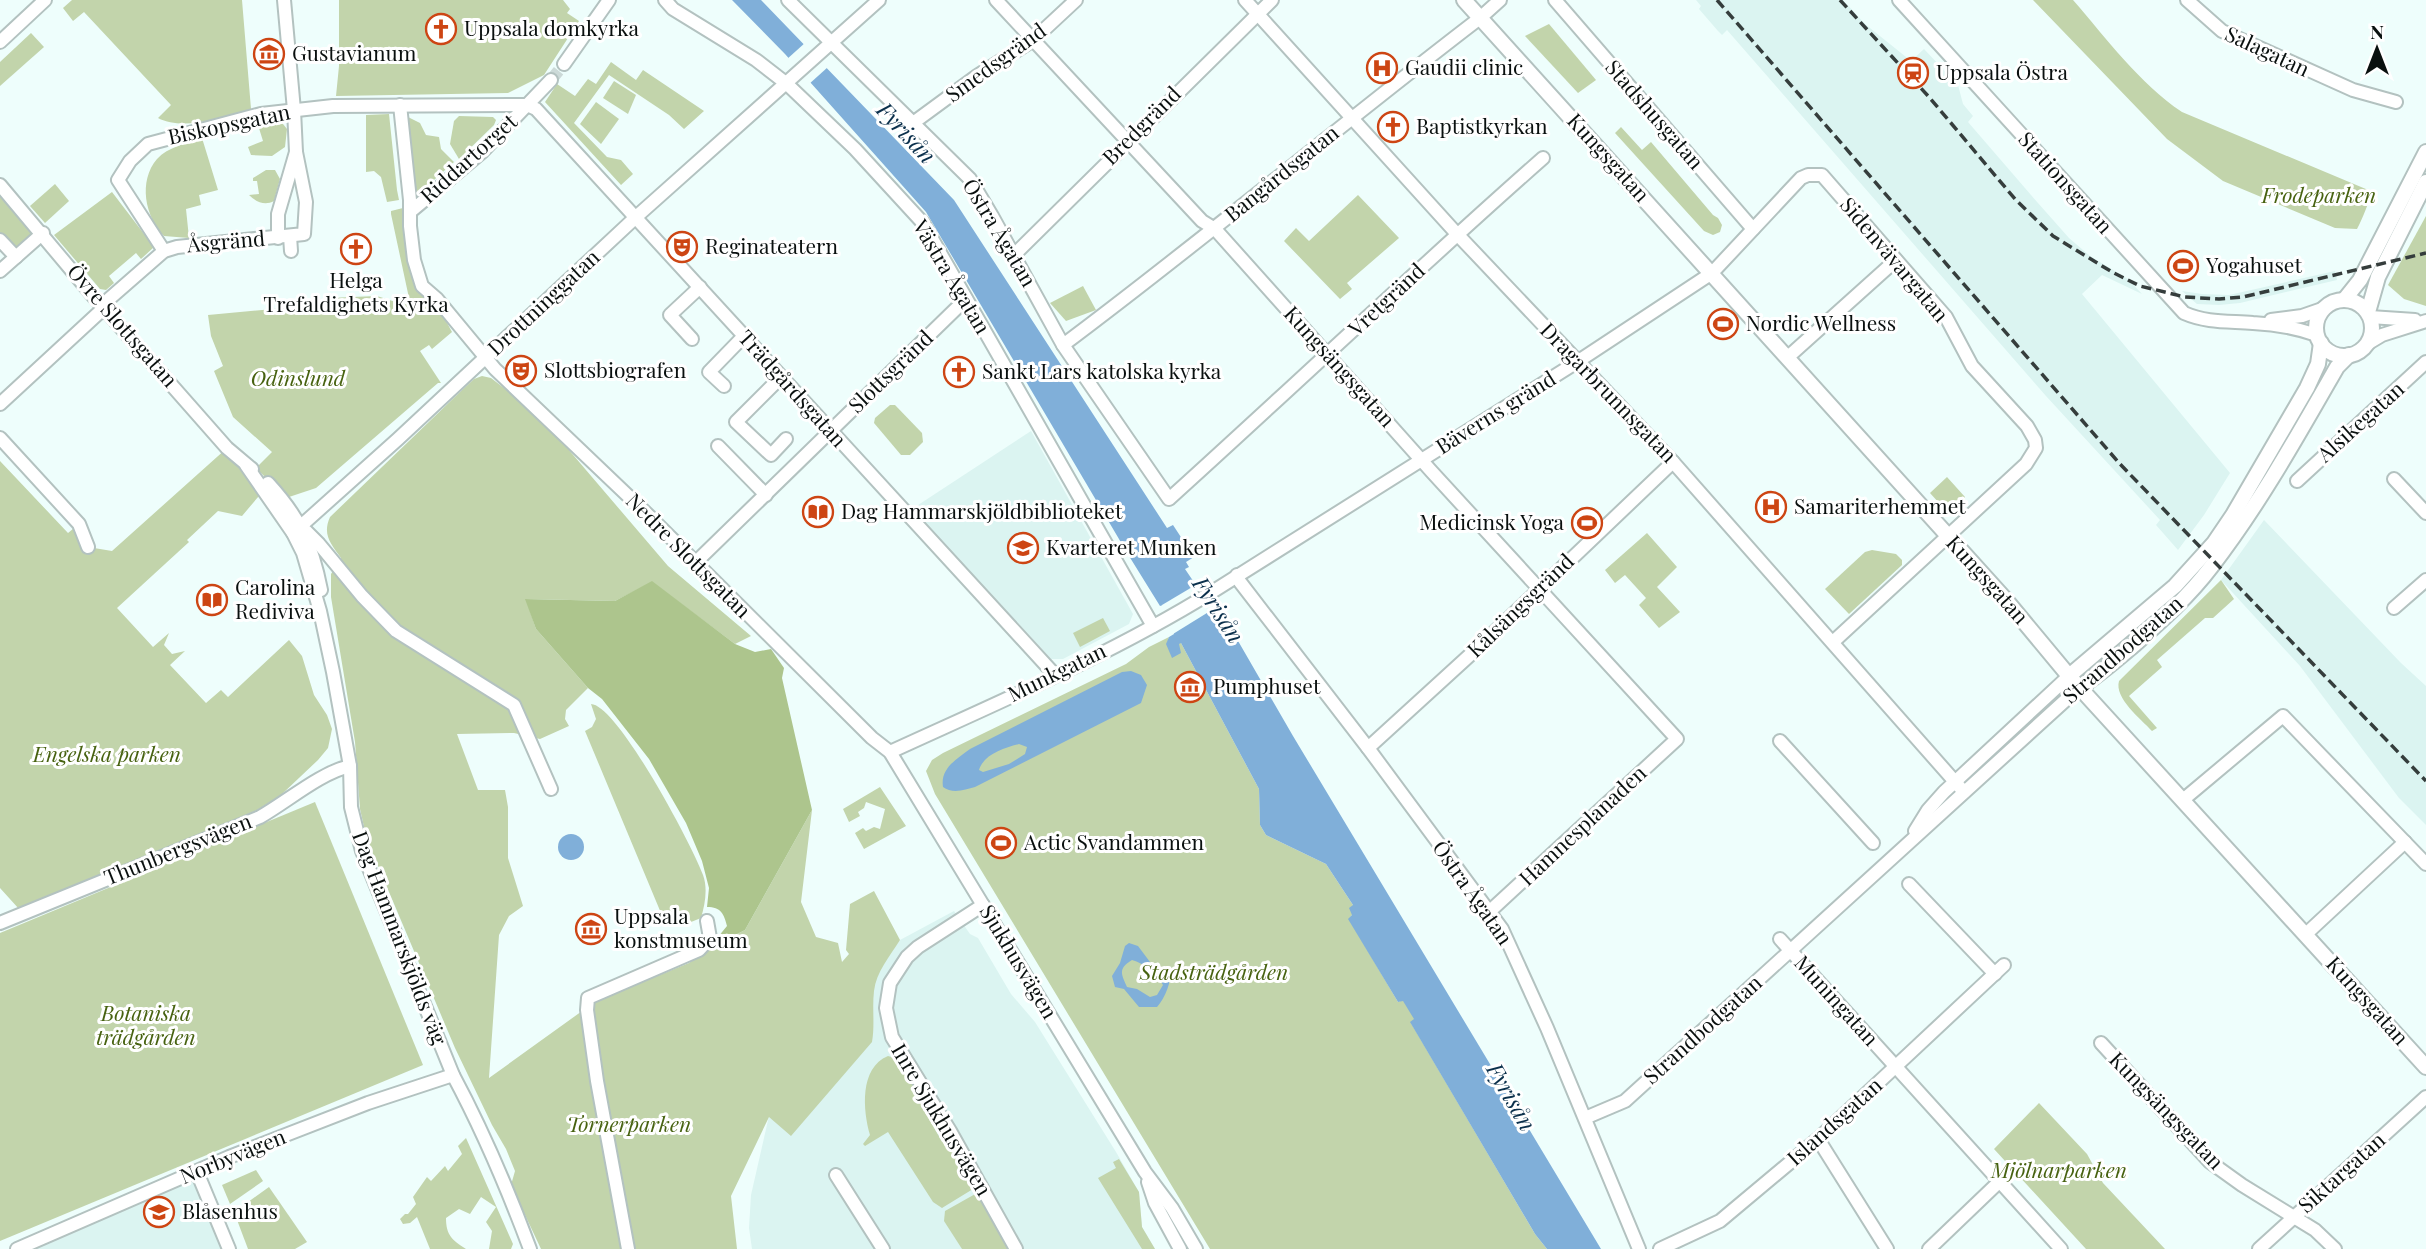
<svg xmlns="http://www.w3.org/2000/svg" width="2426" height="1249" viewBox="0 0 2426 1249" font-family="'Playfair Display',serif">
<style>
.built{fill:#dbf4f1}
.green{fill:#c2d4ab}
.forest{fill:#adc58d}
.water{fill:#80afd9;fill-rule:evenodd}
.pier{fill:#eefefc}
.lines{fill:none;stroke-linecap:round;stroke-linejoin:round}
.minor-tunnel{stroke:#ccdad8;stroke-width:12;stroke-dasharray:12 6;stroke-linecap:butt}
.minor-casing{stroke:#b3c2c0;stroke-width:16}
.major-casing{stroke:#b3c2c0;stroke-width:18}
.minor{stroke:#fff;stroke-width:12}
.major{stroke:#fff;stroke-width:14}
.rail{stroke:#353d3c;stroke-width:3.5;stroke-dasharray:10 5;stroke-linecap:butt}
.labels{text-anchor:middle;stroke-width:6;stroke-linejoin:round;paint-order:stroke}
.poi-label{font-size:21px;fill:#0a100f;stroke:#fff;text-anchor:start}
.street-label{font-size:21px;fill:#0a100f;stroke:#fff}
.park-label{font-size:21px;font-style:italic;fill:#476210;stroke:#fff}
.water-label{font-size:23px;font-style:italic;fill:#0b304c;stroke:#fff}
</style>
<rect width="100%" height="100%" fill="#eefefc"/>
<g class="built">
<polygon points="1696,0 1843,0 1865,24 1911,61 1924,49 1958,85 1963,104 1973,116 1968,122 2031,195 2069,238 2090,256 2128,279 2142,294 2102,275 2082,294 2230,473 2204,515 2178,550 2156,525 2160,520 2046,396 1727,30 1722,35 1718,31 1699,9 1701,6"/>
<polygon points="2335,271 2337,280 2240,303 2219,305 2197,304 2182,291 2202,294 2229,295"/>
<polygon points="1031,431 1133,614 1129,624 1063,659 1051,659 912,509"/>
<polygon points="2264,520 2401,663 2426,686 2426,825 2399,798 2300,666 2221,580"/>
<polygon points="954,911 970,934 978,938 1011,994 1035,1022 1116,1152 1139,1192 1142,1227 1155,1249 752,1249 749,1228 751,1195 769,1116 900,940"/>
<polygon points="195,1174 225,1249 21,1249"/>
</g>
<g class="green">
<path d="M72,0h170l9,109c-27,7 -66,23 -93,9l13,-13 -87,-93 -11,9 -10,-13z"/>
<polygon points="339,0 563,0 570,9 567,13 579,21 544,75 508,93 336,96 339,66"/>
<path d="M2033,0h40c34,39 66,83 109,112l191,80c-6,13 -9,24 -16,37l-22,-1 -112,-47 -56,-42z"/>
<polygon points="1549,24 1596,80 1578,93 1525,36"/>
<polygon points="31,33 44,47 0,86 0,62"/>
<polygon points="611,62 636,80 643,70 704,111 684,129 669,115 609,75 574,123 607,157 621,160 633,174 621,185 545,102 557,84 575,96 588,79 596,84"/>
<polygon points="614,81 636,95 628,114 603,98"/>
<polygon points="596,102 619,119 601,144 580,124"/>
<polygon points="389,114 397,190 399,200 387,202 381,177 374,171 366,172 366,115"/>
<polygon points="459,116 493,117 496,120 494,125 459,159 450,144 454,121"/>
<polygon points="408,117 420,123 426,135 439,137 441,149 454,162 415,197 406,118"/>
<polygon points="279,119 287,129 285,147 272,156 251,155 248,147 263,141 258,125"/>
<polygon points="1621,127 1642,150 1651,142 1713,215 1718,218 1722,225 1720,232 1713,235 1704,231 1615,133"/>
<path d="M202,138l16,52 -19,5 2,10 -15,4 3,29 -25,-2c-19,-19 -26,-55 -7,-77 11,-12 30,-16 45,-21z"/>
<path d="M266,170h9l5,9 -6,22c-9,5 -18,1 -25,-6l10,-1 -2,-13h-4v-3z"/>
<polygon points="55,184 69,201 45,223 30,206"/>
<polygon points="112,192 154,247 141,259 136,253 109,276 114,283 106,290 100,289 54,235"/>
<polygon points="0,193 34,232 15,250 0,232"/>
<polygon points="1358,195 1399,238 1347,283 1352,289 1340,299 1284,241 1296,228 1309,241"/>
<polygon points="403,208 406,208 412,258 452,332 432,349 429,345 420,351 441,383 438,383 316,488 286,498 256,468 272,452 233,417 214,371 223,366 211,336 208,315 328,304 328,298 377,296 405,305 409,298 391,214 391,211"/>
<polygon points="2426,216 2426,306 2404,299 2388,285"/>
<polygon points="1083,286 1096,310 1066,321 1050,303"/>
<path d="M482,376l9,2 48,37 129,151 83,70 -16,8 -83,-62 -37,19 -89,-2 10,30 52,59 -22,22 -1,9 4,7 -29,13 -26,-6 -57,1 21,56h27l3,17v51l15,48 -14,10 -10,19 -10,143 107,-77 93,-38 19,-14 37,-19 67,-120 -11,92 15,35 22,6 4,19 7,-8 -3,-4 4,-46 24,-13 26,49c-10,16 -24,32 -26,51 -2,17 1,34 -2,51l-81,94 -22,-19 -38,79 6,53h-196l-30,-64 4,-14 -9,-22 -14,-24 -37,-77 -88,-208 -7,-31 -5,-67 -24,-145v-23l10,-16c-10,-14 -19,-23 -11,-41l130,-125 14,-13z"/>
<polygon points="890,405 895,405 922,433 923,442 910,455 901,455 874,423 875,418"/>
<polygon points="227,448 264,490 242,516 218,511 187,540 189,542 117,608 153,647 169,633 164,645 172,654 185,651 170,665 206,703 221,690 228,697 289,640 302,656 314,695 327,715 332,729 328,748 318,760 281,795 257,810 19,909 0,888 0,461 68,533 79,524 88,547 112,551"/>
<polygon points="1947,477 1965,497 1963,500 1967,504 1956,514 1949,514 1930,493"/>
<polygon points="1647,533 1677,567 1657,587 1680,612 1659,628 1639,605 1646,598 1625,575 1615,583 1605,570"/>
<polygon points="1872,550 1896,554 1902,560 1902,565 1849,614 1825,589 1865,552"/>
<path d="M2221,580l13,19 -21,19h-8l-48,42 5,7 -33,29 28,32 -5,3c-11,-12 -38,-33 -33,-50z"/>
<polygon points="1103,618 1110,631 1080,647 1073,633"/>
<polygon points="1169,637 1167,644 1181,643 1259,789 1260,825 1266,835 1326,864 1353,905 1352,915 1349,919 1398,1002 1403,1000 1415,1019 1411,1023 1535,1234 1547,1249 1210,1249 935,794 926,771 932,760 943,753 1126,664 1149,647"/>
<path d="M591,704c27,1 102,143 112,171 5,13 2,30 -2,43l-20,8 -8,-3 -7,2 -81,-194 7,-4 4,-8z"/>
<polygon points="880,787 906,826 864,849 855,833 863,828 866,831 874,827 880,829 885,809 866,802 864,808 858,812 860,816 849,822 843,809"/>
<polygon points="315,802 423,1065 0,1241 0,933"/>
<path d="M888,1056l10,3 27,45 3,13 13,23 10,9 22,40 -31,19 -9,-6 -45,-70 -23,14 -2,-2 7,-9c-7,-24 -11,-67 18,-79z"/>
<polygon points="2039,1103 2087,1154 2103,1183 2165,1249 2086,1249 1994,1149"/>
<path d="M466,1138l47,106 -2,5h-22l3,-18 -6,-9 10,-15 -15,-10 -11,17 -11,-5 -13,9c0,17 6,22 20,31h-36l-13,-32 -7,6 -7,1 -3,-5 5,-5h3l8,-10 -3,-7 14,-20 4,4 14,-15 3,5 14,-17 -4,-8z"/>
<polygon points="1119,1159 1139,1192 1142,1227 1155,1249 1142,1249 1098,1178 1116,1168 1113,1162"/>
<polygon points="256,1170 263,1181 230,1204 222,1185"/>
<polygon points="269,1187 307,1242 295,1249 248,1249 234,1212"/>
<polygon points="977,1193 1008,1249 962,1249 944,1221 945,1211"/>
</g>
<path class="forest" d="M652,581l83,63 20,8 16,-3 13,19 -2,10 30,132 -67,120 -37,19 19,-23c-3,-12 -6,-19 -20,-19l2,-19 -7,-27 -16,-38 -37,-64 -47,-60 -14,-11 -52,-59 -11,-30 90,2z"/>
<g class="water">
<polygon points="732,0 761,0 954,200 1167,528 1173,525 1194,557 1186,562 1189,567 1185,569 1225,628 1230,627 1293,736 1601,1249 1547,1249 1535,1234 1410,1022 1414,1019 1403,1001 1398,1002 1348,919 1352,915 1349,908 1353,905 1326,864 1266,835 1260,825 1259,789 1181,643 1179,644 1181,653 1172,658 1166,644 1169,637 1174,634 1163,605 1160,606 1129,556 926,212 785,54"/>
<path d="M1131,671l10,4 6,10 -6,18 -166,84c-10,3 -23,7 -32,0 -3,-19 14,-28 27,-38l152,-77zM1019,744l8,3 -2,7 -16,10 -26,8 -4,-2c5,-16 25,-22 40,-26z"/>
<circle cx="571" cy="847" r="13"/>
<path d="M1129,943l9,3 15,20 17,4c2,11 -5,28 -13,37h-18l-15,-18 -9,-2 -3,-11 8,-13 5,-17zM1132,960c12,3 25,14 31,25l-6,10 -7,2 -13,-8 -10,-2c-5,-12 -10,-18 5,-27z"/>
</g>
<g class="pier">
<polygon points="806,42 828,67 808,85 786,60"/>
<polygon points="1199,583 1215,608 1173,634 1162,605"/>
</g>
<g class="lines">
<polyline class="minor-tunnel" points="551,80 564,64"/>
<g class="minor-casing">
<g id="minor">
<polyline points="665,0 673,9 756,60 787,84 855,149 923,223 1153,626"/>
<path d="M788,0l182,179 22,37 71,129 106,154c125,-113 247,-229 374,-341"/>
<polyline points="996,0 1202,221 1215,229 1432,472 1677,739 1489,912"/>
<polyline points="1245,0 1457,234 1673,462 1964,792"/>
<polyline points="1555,0 1753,229"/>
<path d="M1899,0l285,313c23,10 44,8 69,10 22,1 44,5 64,12"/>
<polyline points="2187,0 2222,31 2353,90 2396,102"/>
<polyline points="0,42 45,0"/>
<polyline points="564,64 609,0"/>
<polyline points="400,105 410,200 410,226 414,260 422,286 437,299 495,369 645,512 872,738 890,752 1145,1172 1172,1208 1196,1249"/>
<polyline points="913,123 977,76 1033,40 1076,0"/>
<polyline points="0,185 94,297 227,448 252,469"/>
<polyline points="410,212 483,151 551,80"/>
<polyline points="290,236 291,251"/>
<polyline points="278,238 278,214 296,152 294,110 284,0"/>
<polyline points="0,240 16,257"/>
<polyline points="164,251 118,180 130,161 148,144 261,114 333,106 527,105 536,109 1055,675"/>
<polyline points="1014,255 1272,0"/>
<polyline points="0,271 43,233"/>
<polyline points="2370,317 2415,320"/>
<polyline points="2271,320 2302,316 2325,308"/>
<polyline points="692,339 670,315 700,287"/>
<polyline points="2367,344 2382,335 2426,321"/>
<path d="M1063,345c142,-106 277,-220 417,-327l20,-18"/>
<polyline points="1788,357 1896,260"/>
<polyline points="781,377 736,422 771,455 786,439"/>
<polyline points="724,386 709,372 744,336"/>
<polyline points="0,404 104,308 109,299 164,251 177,247 304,234 306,202 296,152"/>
<polyline points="0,438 79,524 88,547"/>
<polyline points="718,446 766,495"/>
<path d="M246,465l47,68 10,20 17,58 13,61 17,94 1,41 11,44 91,224c30,56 55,115 77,174"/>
<polyline points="2394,479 2426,513"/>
<polyline points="2297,481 2426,362"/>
<path d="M268,483c32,35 44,61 53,107"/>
<polyline points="306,531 319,544 362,596 396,631 514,705 551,789"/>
<polyline points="293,533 398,439 636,217 879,0"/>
<polyline points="696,562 966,299"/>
<polyline points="1237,575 1240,582 1368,748 1502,929 1547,1028 1639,1249"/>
<polyline points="2394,608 2426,580"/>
<polyline points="1780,741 1873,843"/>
<polyline points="1368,748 1482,644 1673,462"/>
<path d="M890,752c109,-50 220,-97 322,-160l365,-230 135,-89 89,-95 7,-3h14l124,142 26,49 55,60 8,14 1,8 -10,16 -193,178"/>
<polyline points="2184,799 2283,716 2426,864"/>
<polyline points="1915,831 1928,810 1944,792 2069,676"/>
<polyline points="1909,884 1995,974"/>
<polyline points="983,905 918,947 907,957 890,983 886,1008 892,1037 950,1131 1016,1249"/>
<path d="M0,923l260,-106c28,-16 60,-44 90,-51"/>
<polyline points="2306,934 2405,842"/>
<polyline points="1780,939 2061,1249"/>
<polyline points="2101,1043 2210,1162 2242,1185 2315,1230 2335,1249"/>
<polyline points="1585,1118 1625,1101 2080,687"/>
<polyline points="1818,1139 1887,1249"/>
<polyline points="197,1172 229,1249"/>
<polyline points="836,1175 883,1249"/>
<polyline points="1148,1182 1155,1203 1180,1249"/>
<polyline points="17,1249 229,1157 368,1103 453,1075"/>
<polyline points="628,1249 597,1081 587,1010 588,998 699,950 710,938 707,921"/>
<polyline points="1660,1249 1720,1221 1818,1139 2004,965"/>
<polyline points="1929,1249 2000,1181"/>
<polyline points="2259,1249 2426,1097"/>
</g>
</g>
<g class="major-casing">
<g id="major">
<polyline points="1464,0 2005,599 2069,676 2426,1067"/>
<polyline points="2344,300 2360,280 2426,152"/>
<circle cx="2344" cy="328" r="28"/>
<polyline points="2368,312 2378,277 2426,182"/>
<polyline points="2069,676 2175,586 2214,543 2233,515 2307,388 2318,364 2321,343"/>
<path d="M2080,687c20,-13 37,-28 55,-43 27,-24 54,-48 76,-77 48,-62 87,-132 126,-200l12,-12"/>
</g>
</g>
<use href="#minor" class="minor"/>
<use href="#major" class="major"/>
<g class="rail">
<polyline points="1717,0 2120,464 2426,781"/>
<polyline points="1840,0 1929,97 2015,199 2053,236 2112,272 2140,286 2185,297 2219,299 2243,297 2426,253"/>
</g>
</g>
<defs>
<g id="church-ring" transform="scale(1.575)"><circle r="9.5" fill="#fff" stroke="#cd4513" stroke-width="1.5"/><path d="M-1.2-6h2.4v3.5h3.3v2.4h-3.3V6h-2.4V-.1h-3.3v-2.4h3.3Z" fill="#cd4513"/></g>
<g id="museum-ring" transform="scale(1.575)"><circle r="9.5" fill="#fff" stroke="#cd4513" stroke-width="1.5"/><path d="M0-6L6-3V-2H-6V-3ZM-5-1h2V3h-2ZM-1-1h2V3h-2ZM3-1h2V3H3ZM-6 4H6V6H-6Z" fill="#cd4513"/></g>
<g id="hospital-ring" transform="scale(1.575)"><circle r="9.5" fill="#fff" stroke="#cd4513" stroke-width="1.5"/><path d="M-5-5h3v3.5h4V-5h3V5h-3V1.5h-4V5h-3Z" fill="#cd4513"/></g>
<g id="station-ring" transform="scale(1.575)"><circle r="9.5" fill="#fff" stroke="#cd4513" stroke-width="1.5"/><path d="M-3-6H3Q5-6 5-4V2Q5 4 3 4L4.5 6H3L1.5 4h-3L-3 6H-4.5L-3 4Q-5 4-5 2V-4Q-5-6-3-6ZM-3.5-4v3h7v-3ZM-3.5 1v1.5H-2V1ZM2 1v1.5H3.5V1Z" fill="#cd4513"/></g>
<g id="theatre-ring" transform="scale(1.575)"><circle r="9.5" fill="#fff" stroke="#cd4513" stroke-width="1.5"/><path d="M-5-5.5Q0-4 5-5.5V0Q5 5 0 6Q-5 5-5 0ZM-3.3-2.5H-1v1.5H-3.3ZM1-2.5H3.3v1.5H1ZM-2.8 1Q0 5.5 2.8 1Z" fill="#cd4513"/></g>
<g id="stadium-ring" transform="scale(1.575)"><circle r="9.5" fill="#fff" stroke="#cd4513" stroke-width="1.5"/><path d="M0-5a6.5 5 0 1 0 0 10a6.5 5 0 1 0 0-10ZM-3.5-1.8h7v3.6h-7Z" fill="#cd4513"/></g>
<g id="library-ring" transform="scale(1.575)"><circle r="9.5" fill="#fff" stroke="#cd4513" stroke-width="1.5"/><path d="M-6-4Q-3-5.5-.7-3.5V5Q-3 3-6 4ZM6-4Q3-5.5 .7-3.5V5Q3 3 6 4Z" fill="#cd4513"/></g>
<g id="university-ring" transform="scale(1.575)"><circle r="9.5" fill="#fff" stroke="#cd4513" stroke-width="1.5"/><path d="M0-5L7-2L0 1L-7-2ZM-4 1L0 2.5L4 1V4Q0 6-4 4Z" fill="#cd4513"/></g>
</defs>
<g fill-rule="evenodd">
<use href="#church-ring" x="441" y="29"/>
<use href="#museum-ring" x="269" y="54"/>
<use href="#hospital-ring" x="1382" y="68"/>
<use href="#station-ring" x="1913" y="73"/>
<use href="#church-ring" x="1393" y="127"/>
<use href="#theatre-ring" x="682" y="247"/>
<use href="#church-ring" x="356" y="249"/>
<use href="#stadium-ring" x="2183" y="266"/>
<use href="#stadium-ring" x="1723" y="324"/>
<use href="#theatre-ring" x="521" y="371"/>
<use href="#church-ring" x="959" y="372"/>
<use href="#hospital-ring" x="1771" y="507"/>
<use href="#library-ring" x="818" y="512"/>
<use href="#stadium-ring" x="1587" y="523"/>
<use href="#university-ring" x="1023" y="548"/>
<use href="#library-ring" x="212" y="600"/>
<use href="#museum-ring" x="1190" y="687"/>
<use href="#stadium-ring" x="1001" y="843"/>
<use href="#museum-ring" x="591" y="929"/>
<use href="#university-ring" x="159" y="1212"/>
</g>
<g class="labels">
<g class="poi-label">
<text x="464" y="36">Uppsala domkyrka</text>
<text x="292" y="61">Gustavianum</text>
<text x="1405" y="75">Gaudii clinic</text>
<text x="1936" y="80">Uppsala Östra</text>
<text x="1416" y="134">Baptistkyrkan</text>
<text x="705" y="254">Reginateatern</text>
<text x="2206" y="273">Yogahuset</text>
<text x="356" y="288" text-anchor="middle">Helga<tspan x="356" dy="24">Trefaldighets Kyrka</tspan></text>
<text x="1746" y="331">Nordic Wellness</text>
<text x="544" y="378">Slottsbiografen</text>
<text x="982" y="379">Sankt Lars katolska kyrka</text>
<text x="1794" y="514">Samariterhemmet</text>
<text x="841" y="519">Dag Hammarskjöldbiblioteket</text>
<text x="1564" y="530" text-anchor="end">Medicinsk Yoga</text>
<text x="1046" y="555">Kvarteret Munken</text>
<text x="235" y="595">Carolina<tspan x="235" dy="24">Rediviva</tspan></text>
<text x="1213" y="694">Pumphuset</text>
<text x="1024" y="850">Actic Svandammen</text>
<text x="614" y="924">Uppsala<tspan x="614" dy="24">konstmuseum</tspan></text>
<text x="182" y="1219">Blåsenhus</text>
</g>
<g class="street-label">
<text transform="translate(2267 52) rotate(25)" y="7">Salagatan</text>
<text transform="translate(996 63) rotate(-36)" y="7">Smedsgränd</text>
<text transform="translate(1654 115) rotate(49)" y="7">Stadshusgatan</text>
<text transform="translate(229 125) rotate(-12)" y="7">Biskopsgatan</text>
<text transform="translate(1142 126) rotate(-45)" y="7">Bredgränd</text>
<text transform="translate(1608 158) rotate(48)" y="7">Kungsgatan</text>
<text transform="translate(469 159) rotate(-42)" y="7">Riddartorget</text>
<text transform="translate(1282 174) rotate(-39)" y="7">Bangårdsgatan</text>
<text transform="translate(2065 183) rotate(48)" y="7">Stationsgatan</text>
<text transform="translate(999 233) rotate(59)" y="7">Östra Ågatan</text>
<text transform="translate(226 242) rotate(-5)" y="7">Åsgränd</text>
<text transform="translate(1894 260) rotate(50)" y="7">Sidenvävargatan</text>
<text transform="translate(951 277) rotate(59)" y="7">Västra Ågatan</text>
<text transform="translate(1387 300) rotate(-43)" y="7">Vretgränd</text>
<text transform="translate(544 303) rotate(-43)" y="7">Drottninggatan</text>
<text transform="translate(122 326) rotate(49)" y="7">Övre Slottsgatan</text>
<text transform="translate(1339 367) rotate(48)" y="7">Kungsängsgatan</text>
<text transform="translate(891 372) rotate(-44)" y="7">Slottsgränd</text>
<text transform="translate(792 389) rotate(48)" y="7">Trädgårdsgatan</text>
<text transform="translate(1608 393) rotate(46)" y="7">Dragarbrunnsgatan</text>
<text transform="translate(1496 413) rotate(-32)" y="7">Bäverns gränd</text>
<text transform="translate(2361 422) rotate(-42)" y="7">Alsikegatan</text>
<text transform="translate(688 556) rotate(45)" y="7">Nedre Slottsgatan</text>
<text transform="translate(1987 580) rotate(48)" y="7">Kungsgatan</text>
<text transform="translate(1521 606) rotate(-44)" y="7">Kålsängsgränd</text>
<text transform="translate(2123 650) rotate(-41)" y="7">Strandbodgatan</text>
<text transform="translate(1057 673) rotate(-26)" y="7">Munkgatan</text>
<text transform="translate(1583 826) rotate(-43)" y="7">Hamnesplanaden</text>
<text transform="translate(178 850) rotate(-22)" y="7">Thunbergsvägen</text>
<text transform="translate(1472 893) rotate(55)" y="7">Östra Ågatan</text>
<text transform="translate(399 938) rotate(69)" y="7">Dag Hammarskjölds väg</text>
<text transform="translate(1018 962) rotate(59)" y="7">Sjukhusvägen</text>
<text transform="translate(1836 1001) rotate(48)" y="7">Muningatan</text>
<text transform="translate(2367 1001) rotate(48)" y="7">Kungsgatan</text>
<text transform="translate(1703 1030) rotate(-42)" y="7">Strandbodgatan</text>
<text transform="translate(2166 1111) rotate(46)" y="7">Kungsängsgatan</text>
<text transform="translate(941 1120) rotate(59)" y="7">Inre Sjukhusvägen</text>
<text transform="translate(1835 1122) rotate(-42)" y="7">Islandsgatan</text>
<text transform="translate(233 1157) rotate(-22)" y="7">Norbyvägen</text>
<text transform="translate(2342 1173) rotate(-42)" y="7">Siktargatan</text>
</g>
<g class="park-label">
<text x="2319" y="203">Frodeparken</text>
<text x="298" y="386">Odinslund</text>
<text x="107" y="762">Engelska parken</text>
<text x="1214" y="980">Stadsträdgården</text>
<text x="146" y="1021">Botaniska<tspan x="146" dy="24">trädgården</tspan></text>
<text x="629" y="1132">Tornerparken</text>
<text x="2059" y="1178">Mjölnarparken</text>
</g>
<g class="water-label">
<text transform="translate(906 133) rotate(47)" y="8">Fyrisån</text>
<text transform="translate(1218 610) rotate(57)" y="8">Fyrisån</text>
<text transform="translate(1511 1097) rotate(60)" y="8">Fyrisån</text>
</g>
</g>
<g transform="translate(2377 49)" stroke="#ffffff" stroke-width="5" paint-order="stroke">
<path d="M0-5L12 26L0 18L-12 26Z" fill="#0a100f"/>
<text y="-10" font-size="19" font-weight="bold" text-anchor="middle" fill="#0a100f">N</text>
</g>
</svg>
